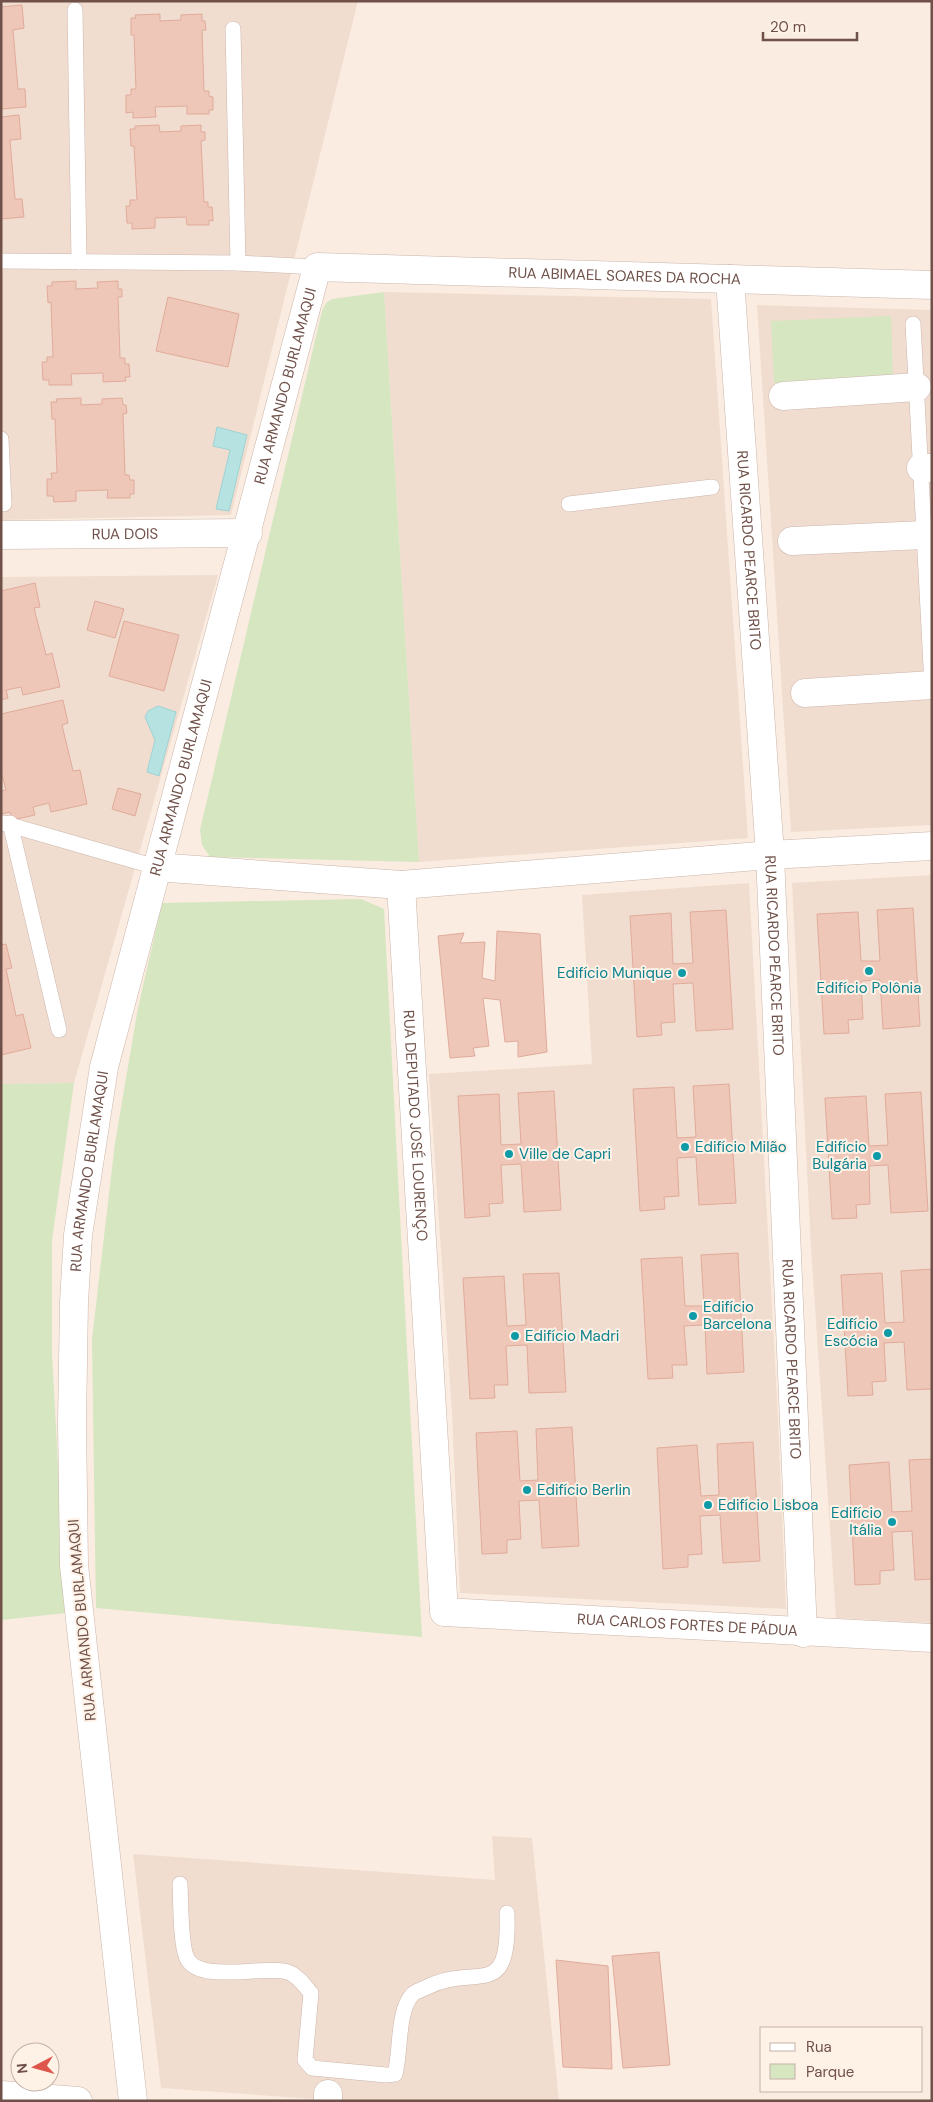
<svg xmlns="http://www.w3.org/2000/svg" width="933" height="2102" viewBox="0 0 933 2102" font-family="'DM Sans',sans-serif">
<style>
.residential{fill:#f1ddcf}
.green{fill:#d5e6c0}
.water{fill:#b6e2e2;stroke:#9dd3d3}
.building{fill:#eec7b9;stroke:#e0ab9b}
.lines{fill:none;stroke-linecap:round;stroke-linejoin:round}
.lane-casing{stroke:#ccb5ab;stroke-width:16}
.street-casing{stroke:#ccb5ab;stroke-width:29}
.secondary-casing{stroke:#cfb4a8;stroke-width:29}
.lane{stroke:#fff;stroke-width:15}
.street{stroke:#fff;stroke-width:28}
.secondary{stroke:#fff;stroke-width:28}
.culture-dot{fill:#0f9aa8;stroke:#fef1e6;stroke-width:2}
.labels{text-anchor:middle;stroke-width:4;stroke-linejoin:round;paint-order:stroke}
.street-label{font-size:15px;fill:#6f5149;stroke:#fef1e6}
.culture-label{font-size:15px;fill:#0d838f;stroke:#fef1e6;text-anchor:start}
</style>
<rect width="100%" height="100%" fill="#faece0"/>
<g class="residential">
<polygon points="1,1 358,1 231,515 1,520"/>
<polygon points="384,292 711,299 748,838 419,862"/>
<polygon points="757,305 932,310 932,825 791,832"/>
<polygon points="218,575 74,1083 1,1084 1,577"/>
<polygon points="932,875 932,1623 836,1618 811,1247 792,883"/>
<polygon points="749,883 777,1399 786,1609 460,1593 452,1413 429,1074 592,1064 582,895"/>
<polygon points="492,1836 532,1838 559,2101 341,2101 161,2088 133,1854 495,1880"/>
</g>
<g class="green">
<polygon points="384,292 419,862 210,857 202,845 200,830 322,311 326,303 332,299"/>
<polygon points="891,316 893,378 774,383 771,321"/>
<polygon points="361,899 384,909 422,1637 96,1608 92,1339 115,1143 138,1008 162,903"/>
<polygon points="74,1083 52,1240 52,1354 66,1613 1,1620 1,1084"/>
</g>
<g class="water">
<polygon points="217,427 247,435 229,511 216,509 230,450 213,446"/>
<polygon points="158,706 176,712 159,776 147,772 155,740 145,717 148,711"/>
</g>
<g class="building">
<polygon points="22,5 24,28 13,30 18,89 25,89 26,107 1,109 1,7"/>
<polygon points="160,14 160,21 181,20 181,15 202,14 202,21 205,21 206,30 202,30 204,91 209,91 209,96 213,97 213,110 209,110 209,114 187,114 187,106 155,107 156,117 133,118 133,112 126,113 126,95 131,95 131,89 136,89 134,35 131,35 131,18 136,18 135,15"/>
<polygon points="19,115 21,139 10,140 15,199 22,199 24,217 1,219 1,117"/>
<polygon points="159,125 160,132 181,131 181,126 201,125 201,132 205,132 205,140 201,141 204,202 208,202 208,207 212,207 213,221 209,220 209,225 187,225 186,217 155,218 155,228 132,229 132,223 127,223 126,206 130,206 130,200 137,200 134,146 131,146 130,129 135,129 135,126"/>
<polygon points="76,281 76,289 98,288 97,282 118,281 118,289 122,289 122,297 118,297 120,358 125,358 125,364 129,364 130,377 125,377 126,381 103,382 103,373 71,374 72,385 49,385 49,380 43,380 42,362 47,362 47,357 53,357 51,302 48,303 47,286 52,286 52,282"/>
<polygon points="168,297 239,314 228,367 156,351"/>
<polygon points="81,398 81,405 102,404 102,399 122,398 123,405 126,405 127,413 123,414 125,475 129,475 130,480 134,480 134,494 130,494 130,498 107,498 108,490 76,491 76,501 54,502 53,496 47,496 47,479 52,479 51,473 57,473 55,419 52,419 51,402 57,402 56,399"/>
<polygon points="35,583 40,607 34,608 46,655 52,653 60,687 23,695 21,687 6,690 8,698 1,700 1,591"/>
<polygon points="95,601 124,609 115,638 87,630"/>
<polygon points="124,621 179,635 164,691 109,676"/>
<polygon points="63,700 68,723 62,725 73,771 80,770 87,804 51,812 49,803 33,807 35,815 12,820 10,812 2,814 1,809 1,791 6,790 1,771 1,714"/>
<polygon points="118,788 141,794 135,816 112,809"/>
<polygon points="913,908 920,1026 883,1029 880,980 861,981 863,1019 848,1020 849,1033 824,1034 817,914 858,912 861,961 880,961 877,910"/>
<polygon points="726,910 733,1029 696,1031 693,983 673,984 675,1022 661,1023 662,1035 637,1037 630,916 671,913 673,964 693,963 690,912"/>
<polygon points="497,931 540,934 547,1052 518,1057 518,1041 505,1042 500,1000 483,998 489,1046 473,1048 475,1056 450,1058 438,936 464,933 460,943 485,942 482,978 495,981"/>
<polygon points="6,944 12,968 6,969 16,1016 23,1014 31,1048 1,1055 1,945"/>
<polygon points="729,1084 736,1203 699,1205 696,1157 677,1158 679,1196 664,1197 665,1209 640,1211 633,1089 674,1087 677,1138 696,1137 693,1086"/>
<polygon points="554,1091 561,1210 524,1212 521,1164 501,1165 503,1203 489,1204 490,1216 465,1218 458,1096 499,1094 501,1145 521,1144 518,1093"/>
<polygon points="921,1092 928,1211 891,1213 888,1165 869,1166 870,1204 856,1205 857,1218 832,1219 825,1098 866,1096 869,1146 888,1145 885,1094"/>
<polygon points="738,1253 744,1372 707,1374 705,1325 684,1326 687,1365 672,1365 673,1378 648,1379 641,1259 682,1257 685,1306 704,1306 701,1255"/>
<polygon points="932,1269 932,1389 907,1390 904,1342 884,1343 886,1381 872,1382 873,1395 848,1396 841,1275 882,1273 885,1323 904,1322 901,1271"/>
<polygon points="559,1273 566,1392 529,1393 527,1345 506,1346 508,1385 494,1385 495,1398 470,1399 463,1278 504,1276 507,1326 526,1325 523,1274"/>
<polygon points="572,1427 579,1546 542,1548 539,1500 519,1501 521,1539 507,1540 507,1553 482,1554 476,1433 517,1431 520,1481 538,1480 536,1429"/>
<polygon points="753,1442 760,1561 723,1563 720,1515 700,1516 702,1554 688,1555 688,1567 663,1569 657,1448 697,1445 701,1496 719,1495 717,1444"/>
<polygon points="932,1459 932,1579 915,1580 912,1531 892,1532 894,1570 880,1571 880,1584 855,1585 849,1465 889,1462 892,1512 912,1511 909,1460"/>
<polygon points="659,1952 670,2065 623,2068 612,1956"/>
<polygon points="556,1960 608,1966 612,2069 563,2067"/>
</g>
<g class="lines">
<g class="lane-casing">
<g id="lane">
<polyline points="75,10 79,262"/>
<polyline points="233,29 238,263"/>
<polyline points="1,261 238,263 317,267"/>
<polyline points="913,324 932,685"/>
<polyline points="1,439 4,504"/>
<polyline points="569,504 712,487"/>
<polyline points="3,823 156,867"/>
<polyline points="10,823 59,1030"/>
<path d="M180,1884c1,16 0,64 8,76 14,23 77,5 100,12 9,3 17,14 23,21l-6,67 7,8 74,7 9,-1c6,-22 2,-62 17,-79 2,-3 9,-5 13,-7 53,-27 85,17 82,-75"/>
</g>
</g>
<g class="street-casing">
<g id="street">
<path id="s1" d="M730,279l40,576 33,778"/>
<polyline points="783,396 917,387"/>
<polyline points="921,468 932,468"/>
<path id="s2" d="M1,535l247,-2"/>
<polyline points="792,541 924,535"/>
<polyline points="805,693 932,685"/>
<polyline points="156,867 401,885 770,855 932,846"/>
<path id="s3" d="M401,885l43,727 488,26"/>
<path id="s4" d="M133,2101l-59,-536 -2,-142 2,-121 4,-67 26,-168 213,-800 615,18"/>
<polyline points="328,2101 328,2094"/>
</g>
</g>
<g class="secondary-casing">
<polyline id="secondary" points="1,2095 78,2101"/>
</g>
<use href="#lane" class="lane"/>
<use href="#street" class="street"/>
<use href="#secondary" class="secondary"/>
</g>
<g class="culture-dot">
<circle cx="869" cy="971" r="5"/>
<circle cx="682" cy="973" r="5"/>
<circle cx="685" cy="1147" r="5"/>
<circle cx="509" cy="1154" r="5"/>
<circle cx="877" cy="1156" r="5"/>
<circle cx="693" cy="1316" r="5"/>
<circle cx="888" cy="1333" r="5"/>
<circle cx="515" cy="1336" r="5"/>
<circle cx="527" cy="1490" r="5"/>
<circle cx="708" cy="1505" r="5"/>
<circle cx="892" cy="1522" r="5"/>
</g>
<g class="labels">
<g class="street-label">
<text dy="5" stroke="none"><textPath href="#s4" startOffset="2175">RUA ABIMAEL SOARES DA ROCHA</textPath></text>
<text dy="5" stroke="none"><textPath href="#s4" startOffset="1744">RUA ARMANDO BURLAMAQUI</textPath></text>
<text dy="5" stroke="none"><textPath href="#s2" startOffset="124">RUA DOIS</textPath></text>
<text dy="5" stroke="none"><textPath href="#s1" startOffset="272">RUA RICARDO PEARCE BRITO</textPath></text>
<text dy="5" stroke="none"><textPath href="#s4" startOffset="1339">RUA ARMANDO BURLAMAQUI</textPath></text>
<text dy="5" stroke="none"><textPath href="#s1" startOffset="678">RUA RICARDO PEARCE BRITO</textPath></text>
<text dy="5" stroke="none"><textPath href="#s3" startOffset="241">RUA DEPUTADO JOSÉ LOURENÇO</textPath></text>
<text dy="5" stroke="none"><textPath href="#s4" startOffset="934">RUA ARMANDO BURLAMAQUI</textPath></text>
<text dy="5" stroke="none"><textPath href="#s1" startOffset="1082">RUA RICARDO PEARCE BRITO</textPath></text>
<text transform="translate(82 1620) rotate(-95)" y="5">RUA ARMANDO BURLAMAQUI</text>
<text dy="5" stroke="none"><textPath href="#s3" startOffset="972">RUA CARLOS FORTES DE PÁDUA</textPath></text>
</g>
<g class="culture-label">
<text x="672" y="978" text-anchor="end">Edifício Munique</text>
<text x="869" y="993" text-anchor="middle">Edifício Polônia</text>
<text x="695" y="1152">Edifício Milão</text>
<text x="867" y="1152" text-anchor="end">Edifício<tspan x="867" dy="17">Bulgária</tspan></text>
<text x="519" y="1159">Ville de Capri</text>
<text x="703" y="1312">Edifício<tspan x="703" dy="17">Barcelona</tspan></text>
<text x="878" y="1329" text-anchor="end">Edifício<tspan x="878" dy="17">Escócia</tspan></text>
<text x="525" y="1341">Edifício Madri</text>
<text x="537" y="1495">Edifício Berlin</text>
<text x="718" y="1510">Edifício Lisboa</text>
<text x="882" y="1518" text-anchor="end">Edifício<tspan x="882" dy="17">Itália</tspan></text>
</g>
</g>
<rect width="933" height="2102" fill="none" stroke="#6f5149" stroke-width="5"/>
<rect x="760" y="2027" width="162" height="65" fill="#fef1e6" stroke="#c5b1a7"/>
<rect x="770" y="2043" width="25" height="8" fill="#ffffff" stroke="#c5b1a7"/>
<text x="806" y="2052" font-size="15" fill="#6f5149">Rua</text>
<rect x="770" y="2064" width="25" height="15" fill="#d5e6c0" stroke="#c5b1a7"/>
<text x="806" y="2077" font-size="15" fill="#6f5149">Parque</text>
<g transform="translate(35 2067) rotate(264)"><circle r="24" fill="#fef1e6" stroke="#c5b1a7"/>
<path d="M0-4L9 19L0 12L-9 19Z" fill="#de564b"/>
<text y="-8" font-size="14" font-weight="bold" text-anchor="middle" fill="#6f5149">N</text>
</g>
<path d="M763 32v8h94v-8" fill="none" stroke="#6f5149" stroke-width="2.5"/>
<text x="770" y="32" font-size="15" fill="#6f5149" stroke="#fef1e6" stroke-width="4" paint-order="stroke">20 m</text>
</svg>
